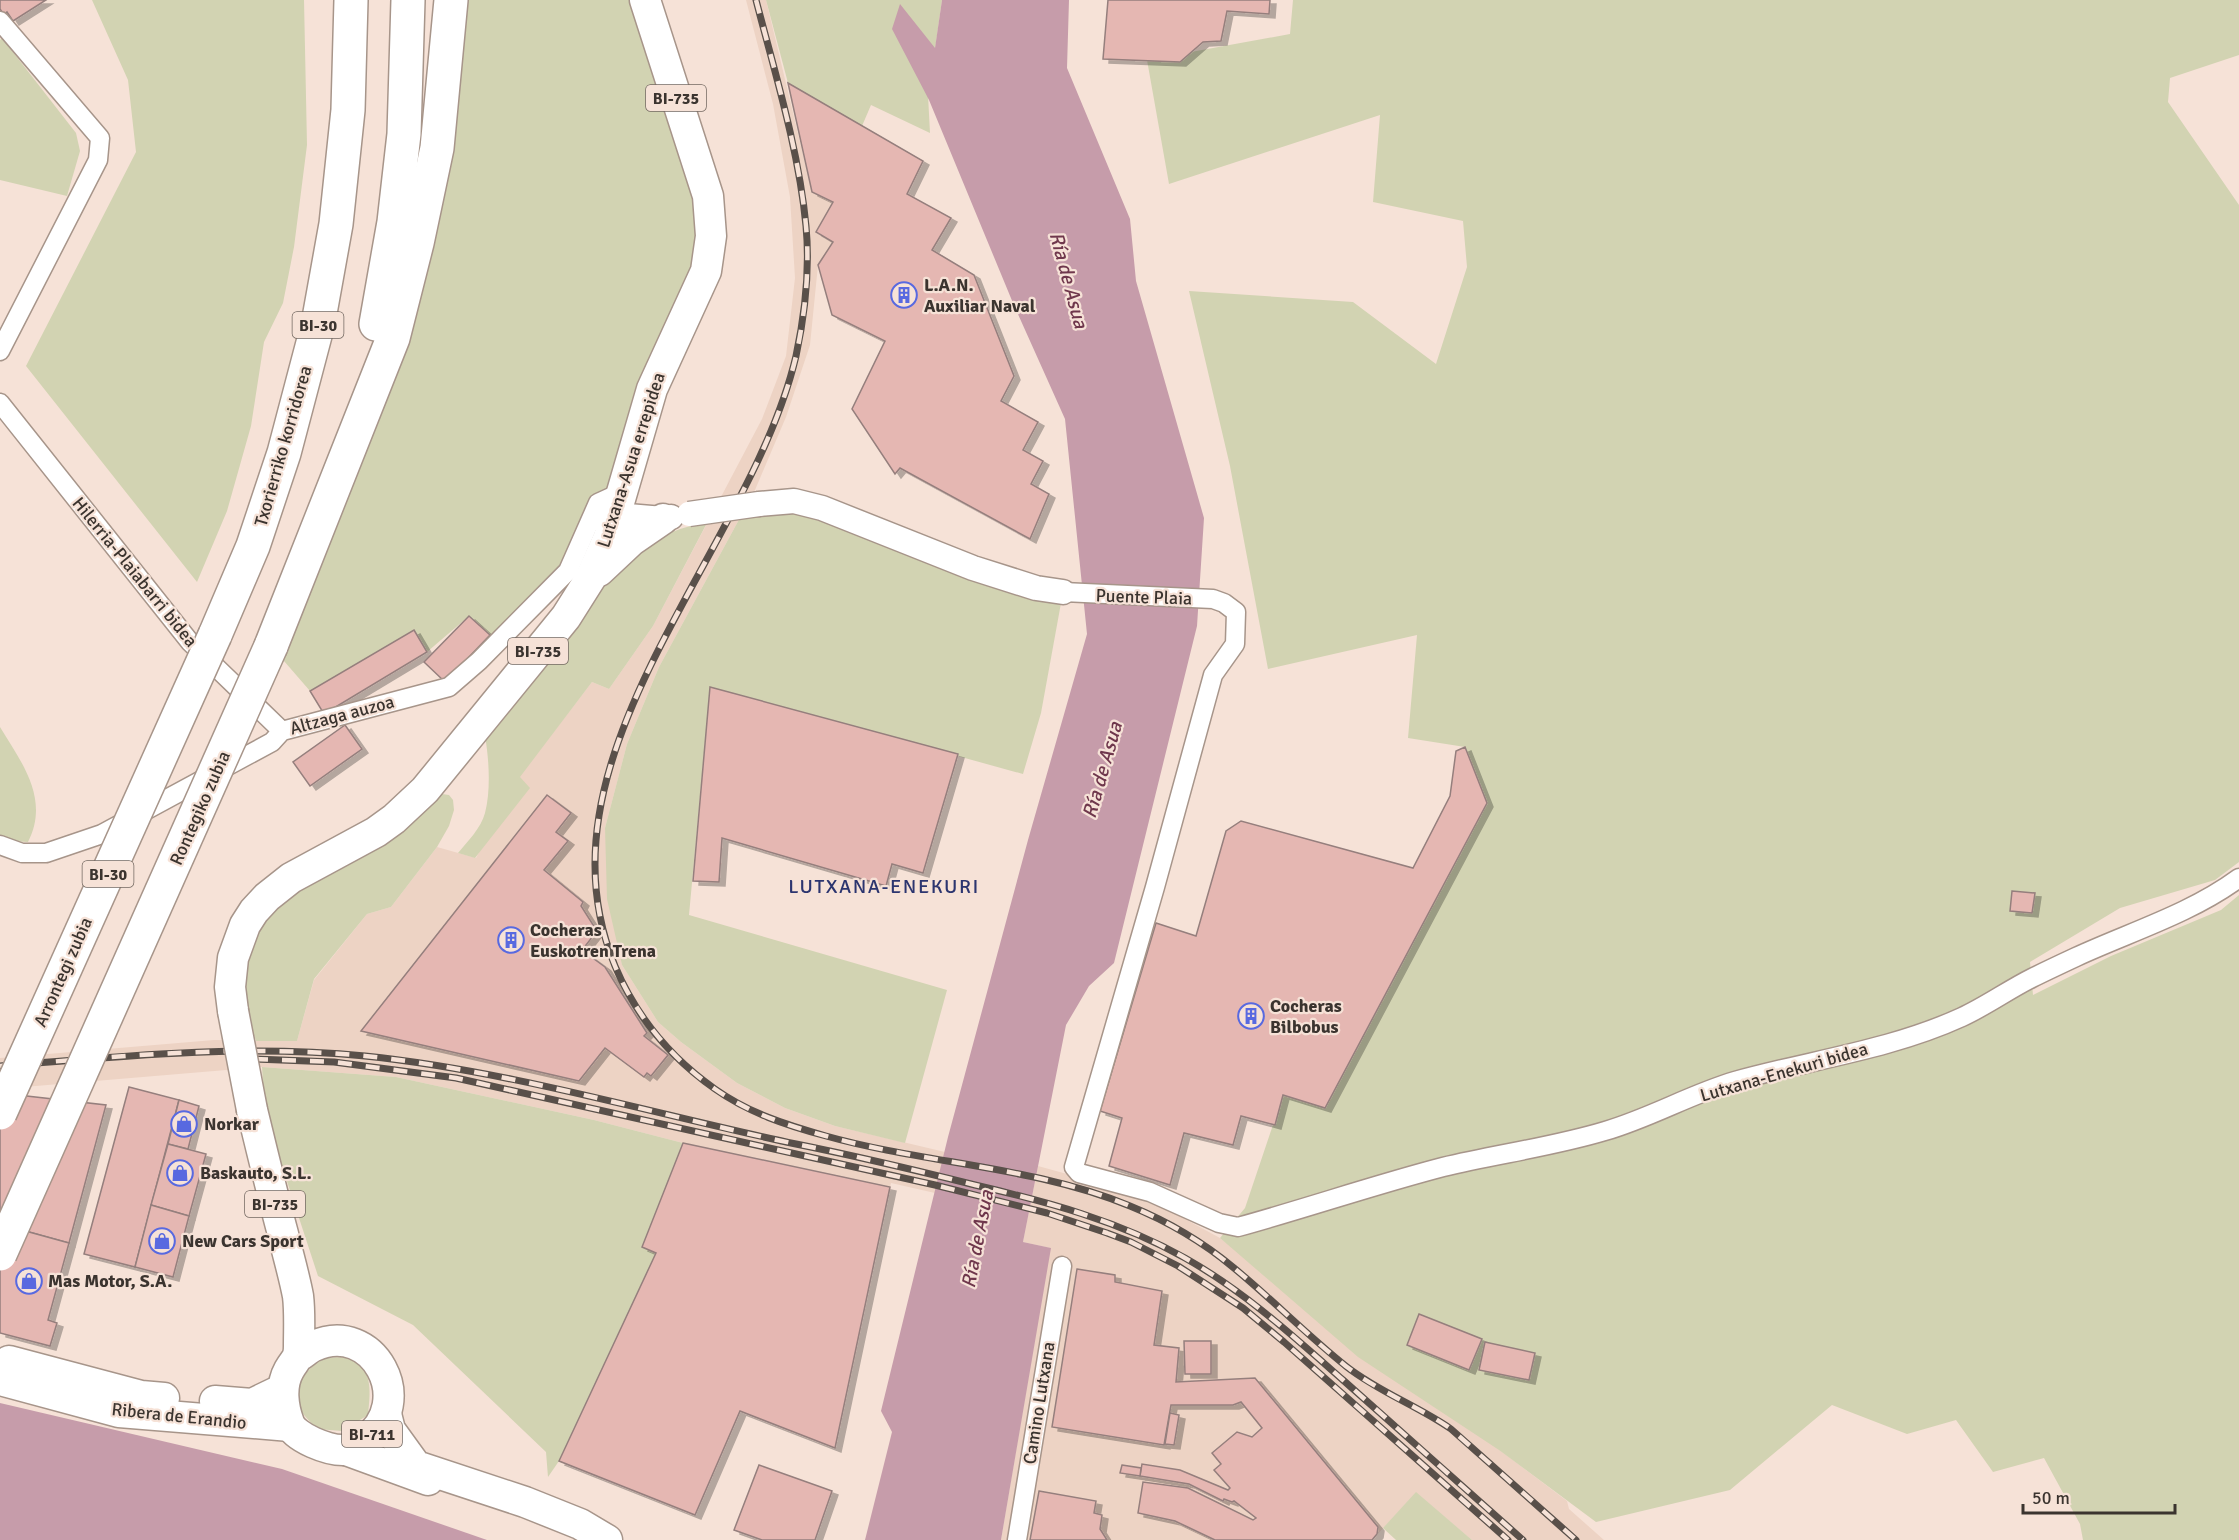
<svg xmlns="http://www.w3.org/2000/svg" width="2239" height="1540" viewBox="0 0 2239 1540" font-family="Signika,sans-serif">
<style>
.built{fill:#edd3c4}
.green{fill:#d2d3b2}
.water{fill:#c69caa}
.building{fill:#e5b7b2;stroke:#957f7d;stroke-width:1.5;filter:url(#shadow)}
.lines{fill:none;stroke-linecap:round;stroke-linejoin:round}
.minor-casing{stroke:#a7958a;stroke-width:21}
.tertiary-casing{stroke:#a7958a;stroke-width:27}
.primary-casing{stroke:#a7958a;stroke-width:33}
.motorway-casing{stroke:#a7958a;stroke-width:36}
.minor{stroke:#fff;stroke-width:18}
.tertiary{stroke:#fff;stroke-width:24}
.primary{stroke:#fff;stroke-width:30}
.motorway{stroke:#fff;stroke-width:33}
.rail-casing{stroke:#59504a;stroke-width:7}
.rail{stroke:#f6e2d7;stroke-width:4.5;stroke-dasharray:14;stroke-linecap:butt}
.tertiary-bridge-casing{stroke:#a7958a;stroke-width:27;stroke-linecap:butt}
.primary-bridge-casing{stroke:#a7958a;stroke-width:33;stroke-linecap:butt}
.motorway-bridge-casing{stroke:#a7958a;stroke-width:36;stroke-linecap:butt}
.tertiary-bridge{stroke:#fff;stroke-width:24}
.primary-bridge{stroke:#fff;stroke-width:30}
.motorway-bridge{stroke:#fff;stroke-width:33}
.labels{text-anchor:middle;stroke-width:4.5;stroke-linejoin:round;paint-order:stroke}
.shield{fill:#f6e2d7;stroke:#736861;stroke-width:1.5}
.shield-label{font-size:16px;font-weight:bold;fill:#3b342f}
.poi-label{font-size:18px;font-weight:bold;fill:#3b342f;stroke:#f6e2d7;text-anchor:start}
.street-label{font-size:18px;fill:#3b342f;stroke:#f6e2d7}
.water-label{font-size:20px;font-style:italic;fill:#6f374c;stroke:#f6e2d7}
.neighbourhood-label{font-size:20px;letter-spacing:1.5px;fill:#2c356f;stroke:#f6e2d7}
</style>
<defs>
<filter id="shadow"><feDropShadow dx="6" dy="4" stdDeviation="0" flood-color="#0004"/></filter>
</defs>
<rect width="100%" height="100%" fill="#f6e2d7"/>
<g class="built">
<polygon points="746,0 766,0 812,192 833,202 816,232 833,242 818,265 810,345 786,417 755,490 659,667 627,744 605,828 622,965 658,1022 681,1042 737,1083 785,1108 835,1126 945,1152 935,1193 891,1183 890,1187 683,1143 594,1120 396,1077 262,1067 0,1089 0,1058 214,1040 297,1041 314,980 367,914 391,907 437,847 476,858 519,777 592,682 609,689 653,626 762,419 786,356 795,278 790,197 773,104"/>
<polygon points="1038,1166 1096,1182 1172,1212 1220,1238 1567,1501 1569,1509 1604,1540 1472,1540 1416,1493 1372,1540 1001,1540 1050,1248 1023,1242"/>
</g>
<g class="green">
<polygon points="92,0 304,0 307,145 294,247 283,303 264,342 251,426 227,511 197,582 26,366 136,152 128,80"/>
<polygon points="451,0 645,0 711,236 622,492 568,571 490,635 469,616 427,652 414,630 310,691 271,646 393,338"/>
<polygon points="766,0 942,0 935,49 925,38 930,133 871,105 862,126 788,83"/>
<polygon points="1293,0 2239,0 2239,55 2170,78 2168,102 2239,205 2239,862 2215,880 2120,908 2030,962 2033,995 2111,956 2221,910 2239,895 2239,1540 2083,1540 2080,1524 2044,1458 1993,1472 1956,1420 1907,1434 1832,1405 1730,1490 1596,1522 1499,1450 1358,1357 1220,1238 1245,1208 1283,1095 1325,1107 1487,803 1465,747 1408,738 1417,635 1268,669 1230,466 1189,291 1353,302 1436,364 1467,267 1463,221 1373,202 1380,115 1169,184 1147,60 1290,34"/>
<polygon points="2,38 76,133 80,151 67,196 0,180 0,40"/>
<polygon points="794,501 1063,592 1041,713 1023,774 710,688 689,915 947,990 905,1143 835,1126 785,1108 737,1083 681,1042 658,1022 622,965 607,899 605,828 627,744 659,667 742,514"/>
<path d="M708,521l-55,105 -44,63 -17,-7 -72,95 10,11 -55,70 -17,-5c10,-12 23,-25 27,-40 6,-23 4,-54 0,-77l91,-116 39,-47 37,-33 28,-11z"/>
<path d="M0,727c22,36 50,72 28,115l-18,-1 -10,-4z"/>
<polygon points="442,794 449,795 453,800 454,810 449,826 437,847 391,907 367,914 314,979 297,1041 256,1041 239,992 239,968 272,904"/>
<polygon points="262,1067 396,1077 594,1120 683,1143 656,1253 559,1461 548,1477 546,1452 413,1325 318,1276 265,1114"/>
<path d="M324,1358c8,0 21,-2 28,1 22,11 18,36 16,56l-26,16 -25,-2c-5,-6 -16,-15 -18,-23 -7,-22 8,-37 25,-48z"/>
<polygon points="1416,1492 1472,1540 1396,1540 1383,1528"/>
</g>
<g class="water">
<polygon points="942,0 1069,0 1067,68 1130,219 1136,281 1204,518 1197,626 1114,963 1089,986 1066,1025 1023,1242 1051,1248 1001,1540 865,1540 892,1432 881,1411 948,1137 1028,840 1087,634 1065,419 1013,303 929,100 892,29 900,4 935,48"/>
<polygon points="0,1403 282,1469 487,1540 0,1540"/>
</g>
<g class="building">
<polygon points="0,0 46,0 13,21 7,12 4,15 0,9"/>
<polygon points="1108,0 1270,0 1269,14 1227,11 1221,41 1203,42 1180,62 1103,59"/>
<polygon points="788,83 923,161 907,194 951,218 932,250 974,275 1014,376 1001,401 1038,422 1023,450 1043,461 1031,484 1049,494 1030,539 900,468 895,474 852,409 885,341 832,315 818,265 833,242 816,232 833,202 812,192"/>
<polygon points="469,616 490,635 445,682 424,662"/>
<polygon points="414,630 427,652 324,714 310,691"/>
<polygon points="710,687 958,754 923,873 892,864 886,886 722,838 719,882 693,881"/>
<polygon points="345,725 362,749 310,786 293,762"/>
<polygon points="1465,747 1487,803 1325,1108 1283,1095 1275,1125 1241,1116 1233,1145 1184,1133 1170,1185 1109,1166 1122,1118 1100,1111 1156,923 1196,936 1226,831 1241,821 1413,868 1450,796 1456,751"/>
<polygon points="547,795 571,813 556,832 568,841 544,870 583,902 581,906 597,931 582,950 605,967 647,1033 644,1036 668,1055 651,1076 647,1073 644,1077 605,1048 579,1081 361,1031"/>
<polygon points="2012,891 2035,893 2032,913 2010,911"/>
<polygon points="129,1087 179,1100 135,1267 84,1254"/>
<polygon points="0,1093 106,1105 69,1243 0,1224"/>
<polygon points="179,1100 199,1106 188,1149 168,1144"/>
<polygon points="683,1143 890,1187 835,1448 740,1411 695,1515 559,1461 656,1253 642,1247"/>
<polygon points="168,1144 206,1154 189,1216 151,1205"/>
<polygon points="151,1205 189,1216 173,1277 135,1267"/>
<polygon points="0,1224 69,1243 48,1320 57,1323 50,1346 0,1333"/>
<polygon points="1077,1269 1115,1275 1115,1282 1162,1291 1154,1345 1179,1348 1176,1382 1255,1378 1378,1527 1377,1534 1372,1540 1215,1540 1175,1521 1138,1513 1143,1482 1188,1488 1253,1520 1256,1518 1234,1501 1232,1502 1224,1499 1223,1501 1189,1484 1140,1476 1142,1464 1180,1470 1228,1490 1230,1488 1214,1470 1221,1464 1212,1453 1237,1432 1252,1437 1262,1428 1241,1402 1233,1405 1171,1405 1164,1445 1052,1427"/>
<polygon points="1419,1314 1482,1339 1469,1370 1407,1345"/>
<polygon points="1184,1341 1211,1341 1211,1374 1185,1374"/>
<polygon points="1485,1342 1535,1353 1529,1380 1479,1370"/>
<polygon points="1170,1413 1179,1415 1174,1445 1165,1444"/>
<polygon points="759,1465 832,1491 815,1540 762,1540 734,1530"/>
<polygon points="1122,1465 1141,1468 1140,1476 1120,1473"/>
<polygon points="1039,1491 1096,1501 1094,1513 1102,1515 1100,1529 1107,1540 1030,1540"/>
</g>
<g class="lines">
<g class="minor-casing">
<g id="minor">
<polyline points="0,21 100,138 98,160 0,351"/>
<polyline points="0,403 190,642 282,731"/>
<path d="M1063,592l150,7 11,4 12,9 -1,32 -22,31 -58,212 -81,280 5,6 71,19 69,31 19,4c69,-19 136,-42 205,-60 54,-13 109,-20 162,-36 45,-13 86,-37 130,-50 75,-21 155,-31 227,-64 24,-11 46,-27 70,-39 14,-7 29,-14 44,-21 54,-25 114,-43 163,-79"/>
<polyline points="0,845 22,853 46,853 102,834 272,742 282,731 449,687 479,661 568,571 598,503 622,492"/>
<polyline points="1017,1540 1062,1266"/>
</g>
</g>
<g class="tertiary-casing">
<g id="tertiary">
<polyline points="759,504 794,501 822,508 973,568 1036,588 1063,592"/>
<polyline points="616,515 663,519 671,517"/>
</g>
</g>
<g class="primary-casing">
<g id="primary">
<polyline points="599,571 631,541 663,519"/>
<polyline points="233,1011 230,987 233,958 245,925 254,911 267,897 291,878 376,832 394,819 425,790 566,617 590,579 609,537 652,389 706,271 711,236 708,196 645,0"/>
<path d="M252,1110c10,41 20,83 31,124 5,21 11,41 15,62 2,16 1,34 1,50 0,14 -4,13 -10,24 -9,16 -6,37 0,53 6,15 40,28 56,27 5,-1 15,-7 20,-10 53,-38 8,-121 -51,-94 -5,2 -10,7 -15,10"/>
<polyline points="9,1361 141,1396 164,1398"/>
<polyline points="0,1380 119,1412 290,1426"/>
<polyline points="215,1401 252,1404 283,1389"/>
<polyline points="386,1414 390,1430 416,1466 525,1502 580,1524 607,1540"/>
<polyline points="346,1450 428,1480"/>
</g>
</g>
<g class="motorway-casing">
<g id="motorway">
<polyline points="376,324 394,222 404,134 408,0"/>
<polyline points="215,635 253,546 284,453 318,324 336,224 348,110 351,0"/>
<polyline points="271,646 393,338 417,243 437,148 451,0"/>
</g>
</g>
<use href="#minor" class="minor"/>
<use href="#tertiary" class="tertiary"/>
<use href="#primary" class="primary"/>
<use href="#motorway" class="motorway"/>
<g class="rail-casing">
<g id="rail">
<path d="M756,0c19,73 43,151 50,226 4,43 -1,88 -10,130 -46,197 -268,398 -181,610 21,50 56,92 100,123 34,24 71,36 111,47 100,28 208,30 304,70 37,15 73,36 104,62 39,32 74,68 113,99 32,25 71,39 104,62l125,111"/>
<polyline points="254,1059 334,1062 456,1078 935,1185 1047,1213 1107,1233 1131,1242 1178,1266 1243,1308 1284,1342 1508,1540"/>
<path d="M0,1066c122,-10 243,-22 365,-10 146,15 288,58 431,88 60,12 119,26 179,41 73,17 144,36 210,73 59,33 108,78 158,122 60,53 120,107 180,160"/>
</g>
</g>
<use href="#rail" class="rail"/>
<g class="tertiary-bridge-casing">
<polyline id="tertiary-bridge" points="689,514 759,504"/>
</g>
<g class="primary-bridge-casing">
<polyline id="primary-bridge" points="233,1011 252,1110"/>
</g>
<g class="motorway-bridge-casing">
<g id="motorway-bridge">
<polyline points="0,1113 215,635"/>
<polyline points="0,1254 271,646"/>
</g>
</g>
<use href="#tertiary-bridge" class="tertiary-bridge"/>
<use href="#primary-bridge" class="primary-bridge"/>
<use href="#motorway-bridge" class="motorway-bridge"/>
</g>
<defs>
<g id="building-ring" transform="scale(1.35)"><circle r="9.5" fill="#f6e2d7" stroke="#5869e0" stroke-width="1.5"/><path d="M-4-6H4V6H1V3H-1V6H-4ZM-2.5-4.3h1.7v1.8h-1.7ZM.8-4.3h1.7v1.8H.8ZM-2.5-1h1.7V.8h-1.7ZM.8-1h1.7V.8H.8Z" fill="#5869e0"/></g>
<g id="shop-ring" transform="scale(1.35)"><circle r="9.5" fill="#f6e2d7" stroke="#5869e0" stroke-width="1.5"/><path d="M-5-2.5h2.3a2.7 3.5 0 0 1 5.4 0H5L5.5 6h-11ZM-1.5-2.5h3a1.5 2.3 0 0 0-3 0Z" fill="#5869e0"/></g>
</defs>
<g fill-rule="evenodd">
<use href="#building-ring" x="904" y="295"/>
<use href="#building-ring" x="511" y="940"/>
<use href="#building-ring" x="1251" y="1016"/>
<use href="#shop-ring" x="184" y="1124"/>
<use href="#shop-ring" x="180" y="1173"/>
<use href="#shop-ring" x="162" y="1241"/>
<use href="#shop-ring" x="29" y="1281"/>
</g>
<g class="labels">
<g class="shield">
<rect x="646" y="85" width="60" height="26" rx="4.5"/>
<rect x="292.5" y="312" width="51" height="26" rx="4.5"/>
<rect x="508" y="638" width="60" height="26" rx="4.5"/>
<rect x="82.5" y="861" width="51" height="26" rx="4.5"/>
<rect x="245" y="1191" width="60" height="26" rx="4.5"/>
<rect x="342" y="1421" width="60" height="26" rx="4.5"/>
</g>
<g class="shield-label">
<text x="676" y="104">BI-735</text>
<text x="318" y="331">BI-30</text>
<text x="538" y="657">BI-735</text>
<text x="108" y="880">BI-30</text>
<text x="275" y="1210">BI-735</text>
<text x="372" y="1440">BI-711</text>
</g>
<g class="poi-label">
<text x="924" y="291">L.A.N.<tspan x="924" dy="21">Auxiliar Naval</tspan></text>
<text x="530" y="936">Cocheras<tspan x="530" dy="21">Euskotren Trena</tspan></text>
<text x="1270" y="1012">Cocheras<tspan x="1270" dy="21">Bilbobus</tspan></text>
<text x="204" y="1130">Norkar</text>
<text x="200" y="1179">Baskauto, S.L.</text>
<text x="182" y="1247">New Cars Sport</text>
<text x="48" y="1287">Mas Motor, S.A.</text>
</g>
<g class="street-label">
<text transform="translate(283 446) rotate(-74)" y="6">Txorierriko korridorea</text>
<text transform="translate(631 460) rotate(-72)" y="6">Lutxana-Asua errepidea</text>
<text transform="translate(135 572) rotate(51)" y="6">Hilerria-Plaiabarri bidea</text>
<text transform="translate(1144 597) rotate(2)" y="6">Puente Plaia</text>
<text transform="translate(342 715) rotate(-15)" y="6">Altzaga auzoa</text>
<text transform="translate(200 808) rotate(-66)" y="6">Rontegiko zubia</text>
<text transform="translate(63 972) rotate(-66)" y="6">Arrontegi zubia</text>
<text transform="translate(1784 1072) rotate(-16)" y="6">Lutxana-Enekuri bidea</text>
<text transform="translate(1039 1403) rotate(-81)" y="6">Camino Lutxana</text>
<text transform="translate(179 1416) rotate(6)" y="6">Ribera de Erandio</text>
</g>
<g class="water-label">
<text transform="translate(1069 280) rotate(75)" y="7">Ría de Asua</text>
<text transform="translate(1102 770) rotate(-74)" y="7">Ría de Asua</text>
<text transform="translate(977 1239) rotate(-79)" y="7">Ría de Asua</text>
</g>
<g class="neighbourhood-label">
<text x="884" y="893">LUTXANA-ENEKURI</text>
</g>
</g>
<path d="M2023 1504v9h152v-9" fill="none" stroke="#3b342f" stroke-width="3"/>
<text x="2032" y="1504" font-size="18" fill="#3b342f" stroke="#f6e2d7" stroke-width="4.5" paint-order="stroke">50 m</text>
</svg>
